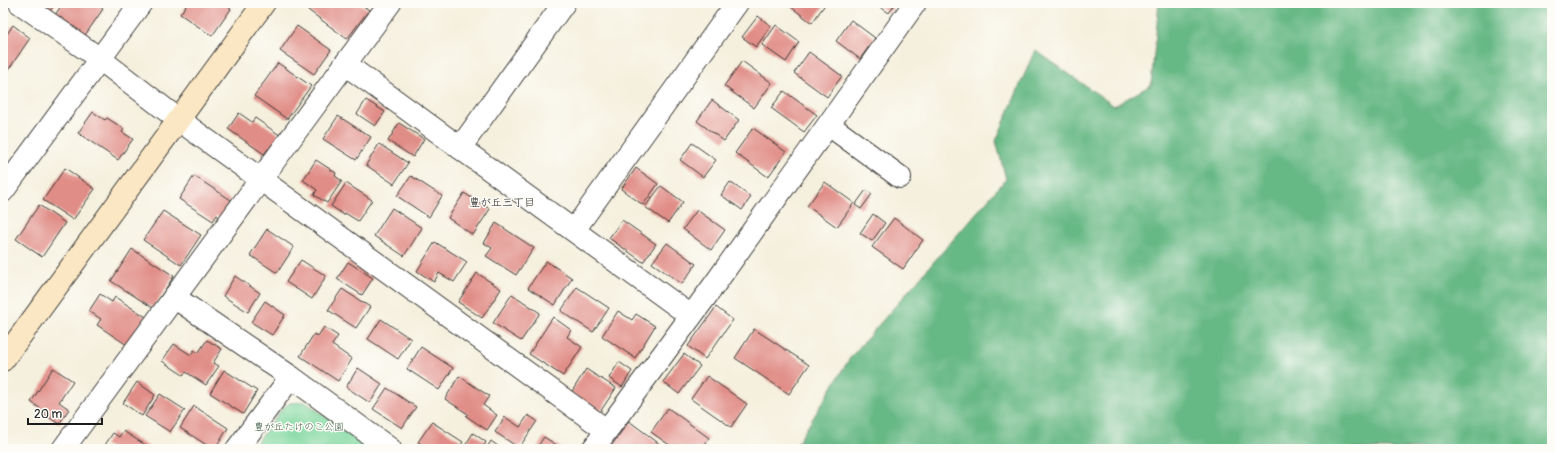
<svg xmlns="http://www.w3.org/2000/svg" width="1555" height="452" viewBox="0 0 1555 452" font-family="Pangolin,'Klee One',sans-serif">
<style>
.green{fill:#7dd79d;stroke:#4c7a5c}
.forest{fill:#66b884;stroke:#416a50}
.building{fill:#e18d87}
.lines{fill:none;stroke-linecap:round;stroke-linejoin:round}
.street-casing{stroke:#3d3c39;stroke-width:24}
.secondary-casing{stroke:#3d3c39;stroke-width:24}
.street{stroke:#fff;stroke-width:22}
.secondary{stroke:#fbe7c3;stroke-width:22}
.labels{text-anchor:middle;stroke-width:3;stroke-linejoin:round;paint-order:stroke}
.park-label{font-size:10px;fill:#3e5d49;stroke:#fdfcf7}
.neighbourhood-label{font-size:11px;fill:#1c1c1c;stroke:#fdfcf7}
</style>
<rect width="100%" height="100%" fill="#fdfcf7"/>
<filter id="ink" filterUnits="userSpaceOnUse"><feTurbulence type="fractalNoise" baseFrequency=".025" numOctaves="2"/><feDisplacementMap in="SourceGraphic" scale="8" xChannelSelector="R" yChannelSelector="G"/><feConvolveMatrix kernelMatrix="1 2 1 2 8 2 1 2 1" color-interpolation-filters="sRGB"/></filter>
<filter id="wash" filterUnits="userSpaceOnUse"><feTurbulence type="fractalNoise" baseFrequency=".012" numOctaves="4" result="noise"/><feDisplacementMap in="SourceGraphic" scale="16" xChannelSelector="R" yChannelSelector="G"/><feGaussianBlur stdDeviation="0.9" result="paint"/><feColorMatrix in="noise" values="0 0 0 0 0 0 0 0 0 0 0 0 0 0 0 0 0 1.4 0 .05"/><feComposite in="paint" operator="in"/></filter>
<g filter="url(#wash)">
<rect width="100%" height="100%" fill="#f5f0de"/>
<polygon class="green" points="305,402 372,449 252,449 283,408 290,403"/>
<polygon class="forest" points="1159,3 1552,3 1552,449 794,449 850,358 1006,179 996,141 1035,50 1114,106 1151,85"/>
<g id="blocks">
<g class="building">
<polygon points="37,3 56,3 50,11"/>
<polygon points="63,3 94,3 103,9 81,41 51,21"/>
<polygon points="188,3 223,3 231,9 212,36 180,14"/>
<polygon points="313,3 359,3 369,10 347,39 308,10"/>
<polygon points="793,3 826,3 812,23 791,7"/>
<polygon points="874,3 896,3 889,13"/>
<polygon points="758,16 771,26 756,47 742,37"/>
<polygon points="851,20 875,38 860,59 836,41"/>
<polygon points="13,25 30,38 9,69 6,67 3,71 3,40"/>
<polygon points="776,25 799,42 786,62 762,45"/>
<polygon points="297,26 331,50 314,74 280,51"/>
<polygon points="809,52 842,76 827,97 794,73"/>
<polygon points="742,61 772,83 754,108 724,86"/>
<polygon points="278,63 311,86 287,119 254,96"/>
<polygon points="784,91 817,115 804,132 771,108"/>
<polygon points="366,100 385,112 375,126 357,114"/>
<polygon points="712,100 739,120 724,141 697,121"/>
<polygon points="93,112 105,120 107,118 124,129 122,132 133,139 118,160 78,133"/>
<polygon points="239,113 252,122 255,118 281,136 271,151 268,149 264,154 228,129"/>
<polygon points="338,116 371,137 356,160 323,139"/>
<polygon points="399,123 424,139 413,157 388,141"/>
<polygon points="753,128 786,152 768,177 735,153"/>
<polygon points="692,143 716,160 703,177 680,160"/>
<polygon points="379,144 408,163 394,184 366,165"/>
<polygon points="316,160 336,173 335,176 342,181 327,203 314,195 317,190 303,180"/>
<polygon points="65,168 95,189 73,220 43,200"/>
<polygon points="636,168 658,184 643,205 621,189"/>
<polygon points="194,176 231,200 220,218 217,215 213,221 179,199"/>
<polygon points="411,176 442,196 429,217 397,196"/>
<polygon points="730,182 751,197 742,210 721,195"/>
<polygon points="825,182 854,203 837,227 807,206"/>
<polygon points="346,183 372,200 358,221 345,213 344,215 331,206"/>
<polygon points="661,186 683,202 668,223 645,207"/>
<polygon points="866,190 872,194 861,209 855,205"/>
<polygon points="464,193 490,209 473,235 448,218"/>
<polygon points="39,205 65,223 42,257 16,239"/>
<polygon points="392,208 422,228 404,256 374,236"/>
<polygon points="697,210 725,230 711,250 683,229"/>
<polygon points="163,211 201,235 181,265 143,240"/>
<polygon points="873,214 885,223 872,241 860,233"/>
<polygon points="894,218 923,240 903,269 872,247"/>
<polygon points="622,220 656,244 643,262 609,238"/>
<polygon points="496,223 534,248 516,275 486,256 492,248 484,243"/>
<polygon points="267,229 294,247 277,273 250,255"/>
<polygon points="435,242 467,262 454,282 439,273 434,282 417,271"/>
<polygon points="667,243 696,264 682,284 652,263"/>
<polygon points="132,249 174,276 153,308 111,281"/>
<polygon points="301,260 326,276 312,299 286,282"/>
<polygon points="546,261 572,278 555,305 528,288"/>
<polygon points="348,262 373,278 362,295 337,279"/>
<polygon points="477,273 501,289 482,318 458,302"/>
<polygon points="235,276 260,293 248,312 223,296"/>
<polygon points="577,287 609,308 593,332 561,311"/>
<polygon points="342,289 370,307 356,328 328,310"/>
<polygon points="100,294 112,302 115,297 146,317 127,345 97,325 101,319 89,311"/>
<polygon points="512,294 540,313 521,341 493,323"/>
<polygon points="265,301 285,315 272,335 251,322"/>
<polygon points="716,307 733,320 705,359 688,346"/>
<polygon points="618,311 632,320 636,314 655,326 635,358 602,336"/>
<polygon points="553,317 571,330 567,337 582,347 563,376 529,354"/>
<polygon points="381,319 411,339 398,359 368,339"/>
<polygon points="324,327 338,336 332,345 352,359 338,381 300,356 314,334 318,336"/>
<polygon points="754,329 809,365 789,394 735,358"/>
<polygon points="207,340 222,349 213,363 219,366 206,385 186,372 183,375 162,361 174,344 191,355 194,350 198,353"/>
<polygon points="421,347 453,368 439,390 407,369"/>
<polygon points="684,354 700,366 679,394 663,382"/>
<polygon points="619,362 632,371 622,387 609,378"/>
<polygon points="53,368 73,381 59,402 69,409 59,424 44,414 45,412 31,402"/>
<polygon points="358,368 382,384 370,403 346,387"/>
<polygon points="586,369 616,388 600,412 571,393"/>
<polygon points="224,370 257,391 243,414 210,393"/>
<polygon points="459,376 489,396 483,405 497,415 487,430 466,416 468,414 445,399"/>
<polygon points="707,376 747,404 731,427 691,399"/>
<polygon points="137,382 155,395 142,416 123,403"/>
<polygon points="387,388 416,407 402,428 373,409"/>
<polygon points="160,394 185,410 170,432 145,416"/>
<polygon points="194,406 228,428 215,449 213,449 180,428"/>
<polygon points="668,408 709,438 702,449 675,449 651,432"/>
<polygon points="528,415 537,421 519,448 495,432 505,417 520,427"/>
<polygon points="629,421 661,445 659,449 609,449"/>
<polygon points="432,422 463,442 458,449 429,449 418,442"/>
<polygon points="123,431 152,449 112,449 105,445 113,433 119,437"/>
<polygon points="473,433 486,442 482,449 463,449"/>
<polygon points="544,437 563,449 536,449"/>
<polygon points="491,441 502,449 486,449"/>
</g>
</g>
</g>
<g filter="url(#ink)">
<use href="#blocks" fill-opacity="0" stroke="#3d3c39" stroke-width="1"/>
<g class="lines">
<g class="street-casing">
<g id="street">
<polyline points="20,3 100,59 179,120 606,430"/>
<polyline points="345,64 691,316"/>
<polyline points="829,125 900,177"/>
<polyline points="460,148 564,3"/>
<polyline points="3,191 141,3"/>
<polyline points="574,230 737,3"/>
<polyline points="174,297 291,377 390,449"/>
<polyline points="63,449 390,3"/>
<polyline points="237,449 291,377"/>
<polyline points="593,449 712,288 915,3"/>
</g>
</g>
<g class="secondary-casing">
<polyline id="secondary" points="3,360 264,3"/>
</g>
<use href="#street" class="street"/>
<use href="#secondary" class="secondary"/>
</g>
</g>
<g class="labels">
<g class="park-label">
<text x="299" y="430">豊が丘たけのこ公園</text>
</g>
<g class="neighbourhood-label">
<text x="502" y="206">豊が丘三丁目</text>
</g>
</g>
<rect width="1555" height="452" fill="none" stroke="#fdfcf7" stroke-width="16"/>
<path d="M28 418v6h74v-6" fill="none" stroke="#1c1c1c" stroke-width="2"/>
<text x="34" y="418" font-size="12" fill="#1c1c1c" stroke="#fdfcf7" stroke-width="3" paint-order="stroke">20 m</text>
</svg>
